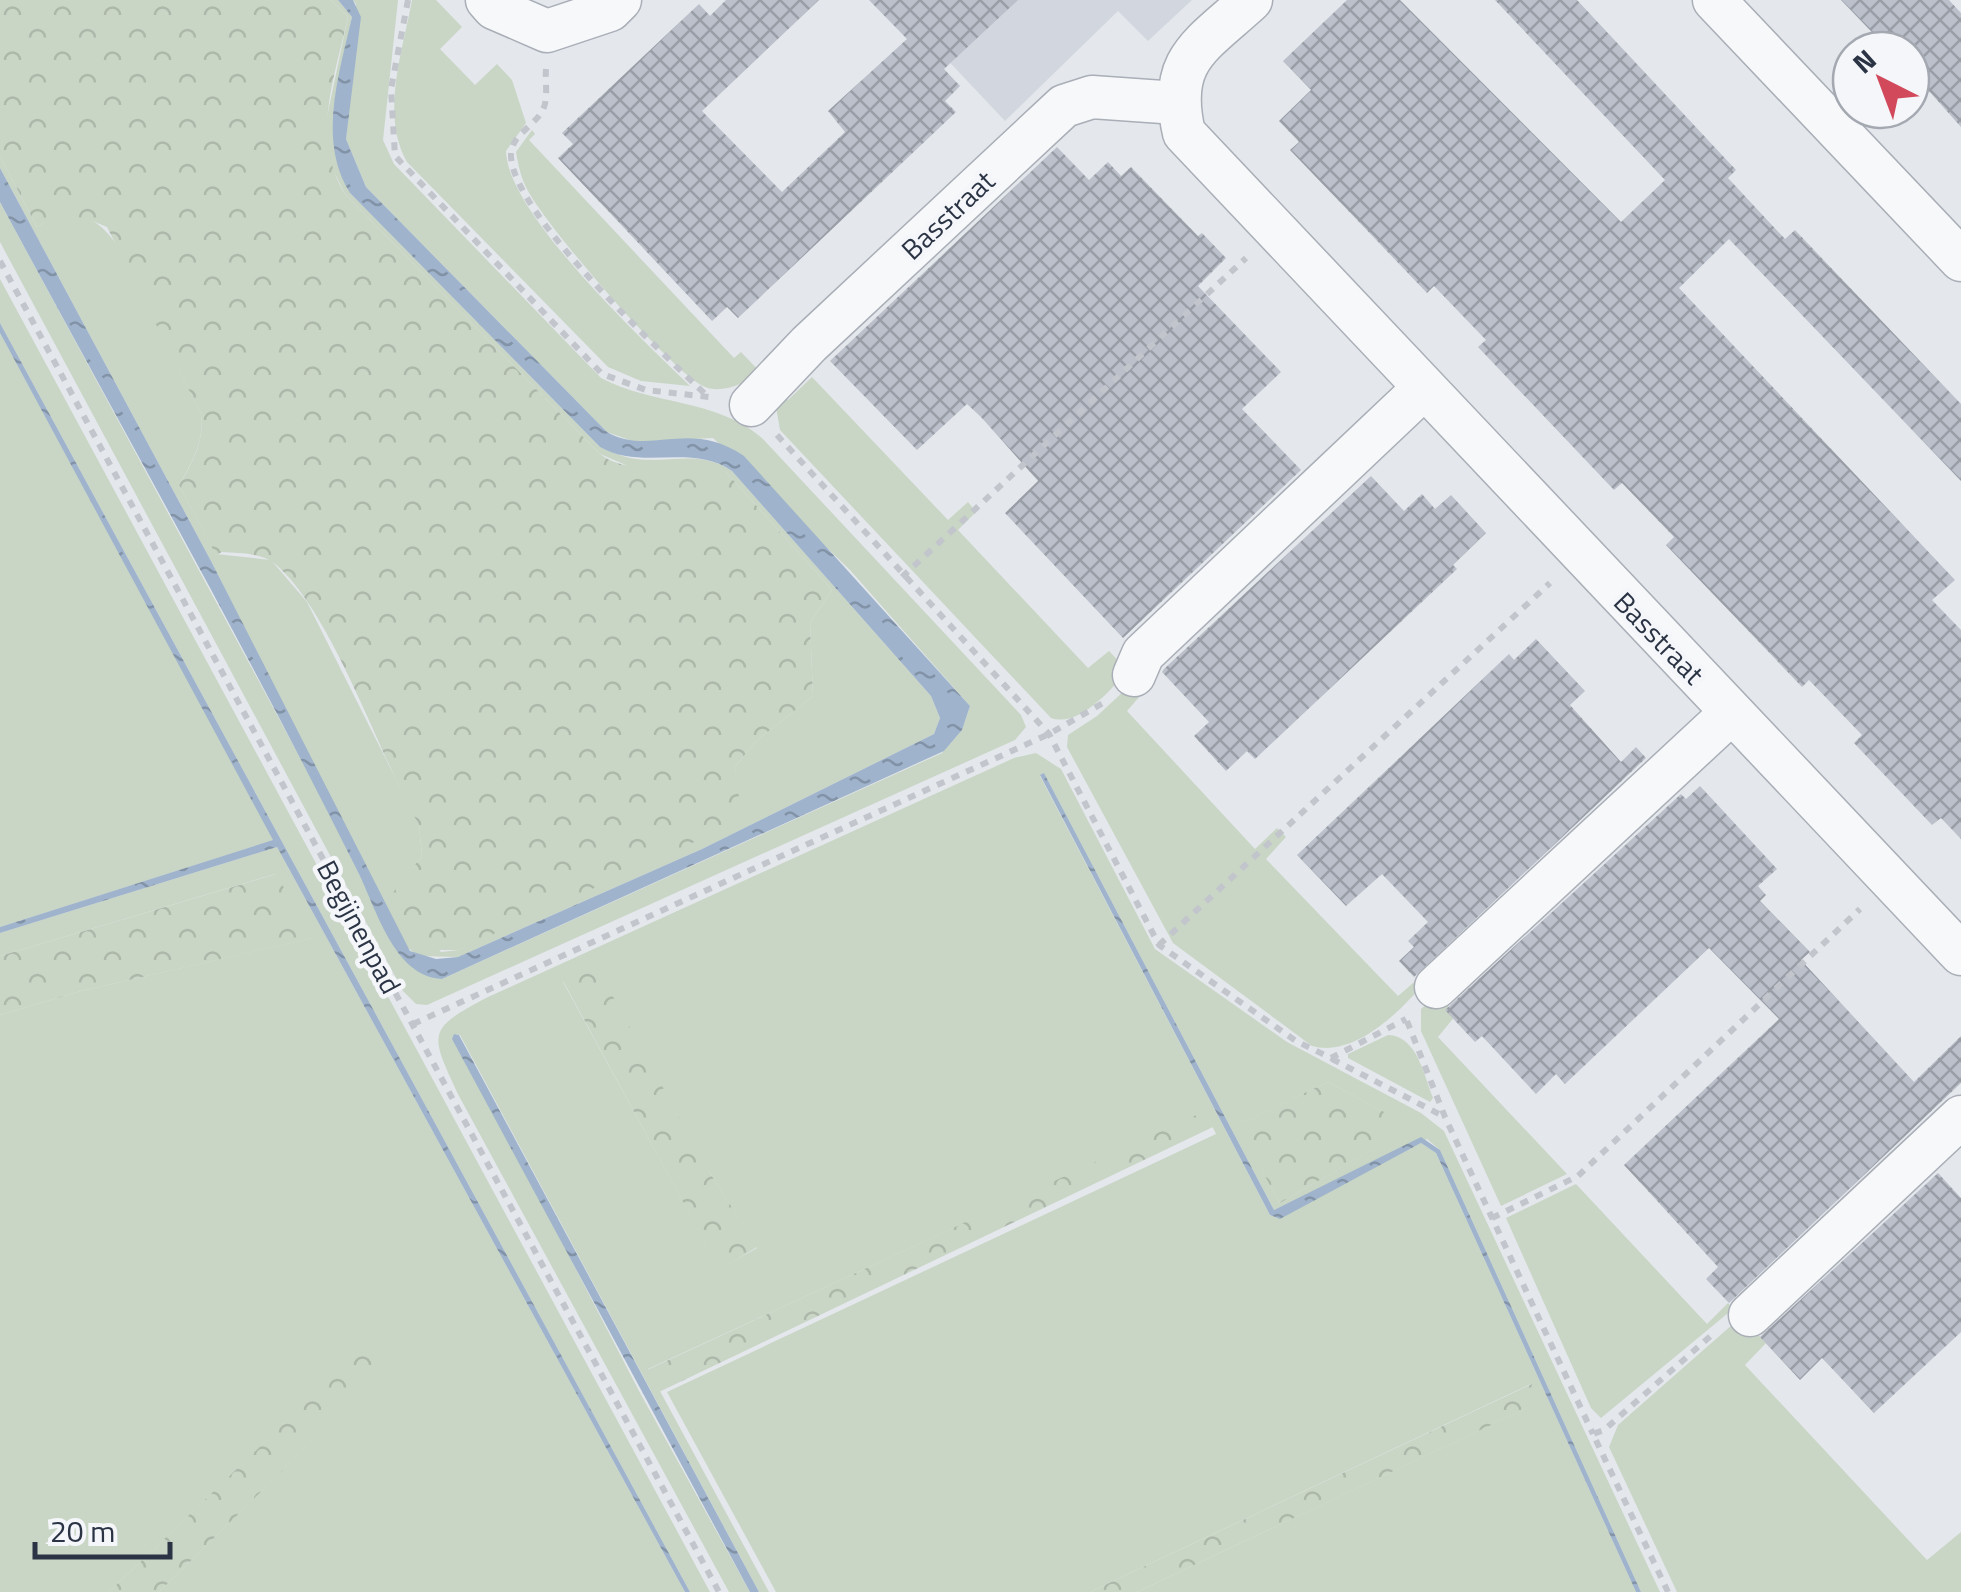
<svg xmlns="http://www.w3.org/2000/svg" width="1961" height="1592" viewBox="0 0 1961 1592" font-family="'Titillium Web',sans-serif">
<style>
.built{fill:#d2d6de}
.green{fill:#c9d6c5;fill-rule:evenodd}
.forest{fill:url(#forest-crowns)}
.water{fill:url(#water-ripples)}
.building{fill:url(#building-cross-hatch)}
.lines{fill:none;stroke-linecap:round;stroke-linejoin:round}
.street-casing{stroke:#a9aeb7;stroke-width:45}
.path{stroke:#c2c5cb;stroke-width:6;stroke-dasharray:8 8;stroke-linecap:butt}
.street{stroke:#f7f8fa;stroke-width:42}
.labels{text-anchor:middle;stroke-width:9;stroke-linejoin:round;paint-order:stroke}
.street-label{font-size:28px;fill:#2b3445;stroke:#f4f6f9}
</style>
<defs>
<pattern id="forest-crowns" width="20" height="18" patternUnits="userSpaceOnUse" patternTransform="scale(2.5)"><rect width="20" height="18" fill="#c9d6c5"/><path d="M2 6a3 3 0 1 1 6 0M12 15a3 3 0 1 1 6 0" fill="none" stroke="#adb8ab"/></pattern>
<pattern id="water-ripples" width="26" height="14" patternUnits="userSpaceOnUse" patternTransform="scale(2.5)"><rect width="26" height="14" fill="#9fb4cc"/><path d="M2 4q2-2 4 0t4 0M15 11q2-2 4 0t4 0" fill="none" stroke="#8293a7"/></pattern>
<pattern id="building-cross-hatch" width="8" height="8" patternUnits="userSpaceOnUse" patternTransform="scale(2.5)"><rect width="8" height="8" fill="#bbc0ca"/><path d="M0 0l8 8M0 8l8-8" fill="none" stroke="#989da6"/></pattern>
</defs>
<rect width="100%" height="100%" fill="#e4e7ec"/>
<polygon class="built" points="891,0 1192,0 1148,41 1118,11 1005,121"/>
<g class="green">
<path d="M331,0h7l14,17 -17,92 15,84 250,254c10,4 20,9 30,11 36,7 69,-10 102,13l199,225 9,22 -6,16 -232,115 -244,108 -40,-1 -16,-13 -191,-382 -211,-393v-12l37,71c36,-26 65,-8 84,25l80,162c4,25 -9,49 -22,71l37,69 55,6 36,42 112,223 3,31 -29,38 48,58 18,-2 278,-150 -2,-33 20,-25 58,-46 -3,-74 22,-32 -106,-118 -93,-4 -33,-14 -255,-260 -15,-30 -6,-33 24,-114z"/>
<path d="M353,0h45l-15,140 11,24 207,214c53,28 114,20 161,60l259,277 5,12 -11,13 -588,265 -11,-1 -13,-13 -403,-749v-40l316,585 80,161 6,9 40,22 500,-226 20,-23 8,-24 -120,-136 -137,-132 -78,4 -28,-10 -241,-245 -20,-48 10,-135z"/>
<path d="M412,0h24l26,27 -22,22 35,36 22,-21 15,16 14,43 -20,28c1,62 138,190 184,235l-49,-5 -33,-14 -201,-205c-27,-47 -4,-112 5,-162z"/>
<path d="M532,130l3,4 -6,6 205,218 7,-6 19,20c-13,11 -40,23 -57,14 -34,-17 -158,-161 -176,-197 -6,-11 -9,-25 -11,-37z"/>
<polygon points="0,279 710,1592 690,1592 0,323"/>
<polygon points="0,333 274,840 0,927"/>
<path d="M812,377l136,143 20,-18 8,10 -18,18 130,138 21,-17 19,20c-17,18 -49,57 -77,47l-271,-288 -4,-23 7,-11 5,4z"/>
<path d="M1137,679l9,10 -19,22 128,138 22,-21 9,9 -20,22 132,137 22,-19 5,5c-24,29 -71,76 -113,64l-139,-103 -106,-196 1,-12 29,-19z"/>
<path d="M1036,753l25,16 94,180 132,93 134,71 23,18 216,461h-19l-201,-442 -13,-11 -153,71 -230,-437 -4,3 230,439 7,3 144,-75 15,10 200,439h-499l402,-190 -8,-18 -441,208h-314l-109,-200 549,-258 -11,-22 -557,257 121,223h-10l-299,-557 -6,-1 185,357 111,201h-21l-270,-496c-29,-63 -34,-66 29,-99l526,-239zM562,980l148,193 47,75 -37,21zM1328,1082l83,45 -131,76 -43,-78z"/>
<polygon points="277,847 685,1592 159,1592 394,1360 373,1339 109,1592 0,1592 0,1015 81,991 312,938 275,874 0,956 0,933"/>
<polygon points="1437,994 1456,1015 1438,1037 1567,1174 1501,1206 1421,1031 1421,1009"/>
<path d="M1388,1035c29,1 36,40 45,63l-3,4 -82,-44v-4z"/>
<polygon points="1576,1184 1707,1324 1728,1303 1733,1309 1601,1418 1591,1408 1506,1218"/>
<polygon points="1741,1317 1766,1343 1745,1365 1927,1560 1961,1532 1961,1592 1677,1592 1609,1447 1618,1425"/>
</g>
<g class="forest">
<path d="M0,0h331l17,17c-13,60 -38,121 -3,177l255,260c37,28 84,-3 126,18l106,118 -22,32 3,74 -58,46 -20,25 7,53 -283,130h-27l-26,-9 -19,-41 35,-44 -3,-31c-40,-70 -87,-214 -145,-262 -13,-10 -36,-10 -52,-11l-6,3 -37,-70c13,-21 26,-46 22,-71l-94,-187c-23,-11 -48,-17 -70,0l-37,-71z"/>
<polygon points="276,874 313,938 81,991 0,1015 0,956"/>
<polygon points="595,964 710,1173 757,1247 720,1270 562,979"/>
<polygon points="1328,1082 1412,1127 1280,1203 1236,1125"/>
<polygon points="1205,1111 1213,1127 659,1392 647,1370"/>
<polygon points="373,1338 395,1360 159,1592 109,1592"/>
<polygon points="1532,1384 1540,1402 1137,1592 1090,1592"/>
</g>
<g class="water">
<path d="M338,0h15l8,17 -15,122 20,48 241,245c44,25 81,-14 137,24l226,250 -8,24 -18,21 -502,228c-48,-2 -66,-71 -84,-107 -113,-227 -238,-447 -358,-670v-34l211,393 199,390 26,8 22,-2 244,-108 232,-115 6,-16 -9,-22 -199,-225c-40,-28 -91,0 -132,-24l-250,-254c-33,-52 -11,-119 2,-176z"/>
<polygon points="0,323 690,1592 685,1592 277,847 0,933 0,927 273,840 0,333"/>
<polygon points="1044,773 1274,1210 1421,1137 1440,1150 1641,1592 1636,1592 1436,1153 1421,1143 1280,1219 1270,1215 1040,775"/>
<polygon points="454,1034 459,1035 759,1592 750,1592 452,1039"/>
</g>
<g class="building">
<polygon points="726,0 819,0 702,111 782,192 845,132 828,111 907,39 869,0 1018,0 944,69 960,86 945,101 956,112 738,318 727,307 712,321 558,158 573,144 562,133 699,4 710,16"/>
<polygon points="1347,0 1400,0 1621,222 1665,180 1495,0 1577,0 1736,170 1728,178 1785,239 1795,230 1961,404 1961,481 1729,239 1679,288 1955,580 1932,600 1961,630 1961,839 1941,818 1932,825 1854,743 1862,735 1809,680 1802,687 1666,545 1674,537 1622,483 1614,490 1478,347 1486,340 1434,286 1427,293 1290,150 1299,142 1279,121 1311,90 1283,61"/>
<polygon points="1841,0 1949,0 1961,13 1961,127 1911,71 1911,50 1889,50"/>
<polygon points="1057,147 1089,180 1108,162 1121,176 1131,167 1198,236 1202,233 1226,258 1198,286 1281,372 1242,409 1301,470 1123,638 1005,513 1038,481 981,417 967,404 917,450 830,361"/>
<polygon points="1371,476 1404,511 1422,494 1435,509 1451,495 1486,533 1453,565 1457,569 1255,759 1247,751 1226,771 1194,736 1209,722 1162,672 1164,669"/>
<polygon points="1536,639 1585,691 1570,705 1621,762 1636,747 1646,758 1414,977 1399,961 1414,947 1408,941 1428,922 1382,874 1346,906 1297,855 1509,654 1514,660"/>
<polygon points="1700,786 1777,869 1758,886 1766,895 1760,901 1810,952 1801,960 1914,1082 1961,1036 1961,1083 1729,1303 1706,1279 1718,1267 1624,1165 1779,1019 1709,948 1565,1084 1556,1074 1536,1094 1482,1036 1475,1042 1445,1010 1681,794 1686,799"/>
<polygon points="1938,1173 1961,1198 1961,1332 1874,1413 1822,1358 1800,1380 1760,1337"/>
</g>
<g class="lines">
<g class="street-casing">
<g id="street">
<polyline points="487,0 494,8 547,31 610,10 620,0"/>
<path d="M1251,0c-50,46 -84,59 -67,133l777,821"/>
<polyline points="1714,0 1961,260"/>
<polyline points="751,405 809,344 1064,106 1092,97 1177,103"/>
<polyline points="1134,675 1143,654 1423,389"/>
<polyline points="1436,987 1731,713"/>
<polyline points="1750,1315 1961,1117"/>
</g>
</g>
<g class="path">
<polyline points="408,0 391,89 395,156 602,374 646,390 709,397"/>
<path d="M546,69c-1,11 2,28 -2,38 -6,18 -34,27 -33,49 2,59 152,197 196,240"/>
<polyline points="0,261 719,1592"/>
<polyline points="777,435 1049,734 1159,945 1296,1041 1331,1058 1406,1019"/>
<polyline points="902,577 1246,258"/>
<polyline points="1159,945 1550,583"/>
<polyline points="1407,1021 1445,1117 1593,1434"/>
<polyline points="413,1024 1049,734 1103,703"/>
<polyline points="1332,1059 1445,1117"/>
<polyline points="1492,1218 1578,1176 1860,909"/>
<polyline points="1668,1592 1593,1434 1604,1430 1714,1333"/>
</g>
<use href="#street" class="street"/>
</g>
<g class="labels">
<g class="street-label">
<text transform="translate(948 215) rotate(-43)" y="10">Basstraat</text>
<text transform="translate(1659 638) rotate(46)" y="10">Basstraat</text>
<text transform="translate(359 927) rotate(62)" y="10">Begijnenpad</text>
</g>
</g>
<g transform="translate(1881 80) rotate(318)"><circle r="48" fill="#f4f6f9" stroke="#a4a8b1" stroke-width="2.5"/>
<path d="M0-8L18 38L0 25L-18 38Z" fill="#d1495b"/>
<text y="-15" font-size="28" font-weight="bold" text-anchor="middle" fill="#2b3445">N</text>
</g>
<path d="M35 1542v15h135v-15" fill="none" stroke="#2b3445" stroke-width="5"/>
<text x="50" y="1542" font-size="30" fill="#2b3445" stroke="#f4f6f9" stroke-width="8" paint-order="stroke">20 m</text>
</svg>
